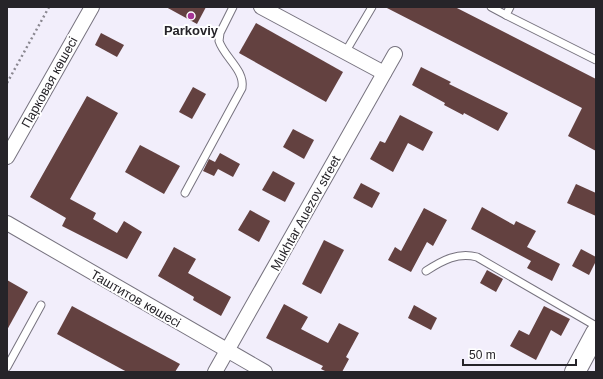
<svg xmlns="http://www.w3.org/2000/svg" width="603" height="379" viewBox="0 0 603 379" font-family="Helvetica,sans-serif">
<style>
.building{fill:#634140}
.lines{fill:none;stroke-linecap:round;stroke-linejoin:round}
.lane-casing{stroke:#77737f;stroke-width:9}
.street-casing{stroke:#77737f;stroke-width:16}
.secondary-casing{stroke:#77737f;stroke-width:22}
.path{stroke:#8a8790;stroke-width:2.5;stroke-dasharray:2 3;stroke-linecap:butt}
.lane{stroke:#fff;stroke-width:7}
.street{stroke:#fff;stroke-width:14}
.secondary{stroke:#fff;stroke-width:20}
.poi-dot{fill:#a53695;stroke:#fff;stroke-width:1.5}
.labels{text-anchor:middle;stroke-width:4;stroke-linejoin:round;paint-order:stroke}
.poi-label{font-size:13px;font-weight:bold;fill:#262429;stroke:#fff}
.street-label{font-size:13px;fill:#262429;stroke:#fff}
</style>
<rect width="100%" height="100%" fill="#f2eefb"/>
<g class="building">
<polygon points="166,7 206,7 197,24"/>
<polygon points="385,7 455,7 596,79 596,151 568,136 582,108"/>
<polygon points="256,23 343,72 326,102 239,53"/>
<polygon points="101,33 124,45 117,57 95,45"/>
<polygon points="421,67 451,82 449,84 508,113 498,131 464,113 463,115 444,105 445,103 412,85"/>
<polygon points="193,87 206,94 192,119 179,112"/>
<polygon points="87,96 118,113 70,199 96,213 93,219 117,233 124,221 142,232 127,259 62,226 66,218 30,197"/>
<polygon points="400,115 433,132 423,151 408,143 393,172 370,159 380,141 385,143"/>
<polygon points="293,129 314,140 304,159 283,147"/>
<polygon points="140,145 180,166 164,194 125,172"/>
<polygon points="220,153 240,164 233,177 218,169 214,176 203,171 209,159 215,162"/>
<polygon points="273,171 295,183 285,202 262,190"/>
<polygon points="361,183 380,193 372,208 353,198"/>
<polygon points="576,184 596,193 596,216 567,203"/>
<polygon points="482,207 514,225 516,221 536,231 527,247 560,264 552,281 527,268 531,261 471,229"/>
<polygon points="424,208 447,220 433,246 427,242 411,272 388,260 395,247 401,251"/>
<polygon points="250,210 270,221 259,242 238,230"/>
<polygon points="324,240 344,250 321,294 302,284"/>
<polygon points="174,247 196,259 188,273 231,297 221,316 193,300 194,297 158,276"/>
<polygon points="581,249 596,257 596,261 589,275 572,266"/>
<polygon points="487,270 503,279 496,292 480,283"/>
<polygon points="7,280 28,292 7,330"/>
<polygon points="284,304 308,317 301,329 328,343 339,323 359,333 346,357 349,359 342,372 327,372 321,369 323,366 266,338"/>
<polygon points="414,305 437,318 431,330 408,318"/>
<polygon points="72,306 180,364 175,372 127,372 57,334"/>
<polygon points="544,306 570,319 561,336 551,330 536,360 510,346 519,330 529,335"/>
</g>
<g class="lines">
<g class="lane-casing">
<g id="lane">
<polyline points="491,7 506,15"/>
<polyline points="510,7 506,15 596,60"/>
<polyline points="346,51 372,7"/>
<path d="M185,193l57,-105c3,-18 -18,-31 -23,-47l1,-8 13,-26"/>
<path d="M426,271c17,-11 32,-19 51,-14l119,69"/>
<polyline points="7,367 41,305"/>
</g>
</g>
<g class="street-casing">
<g id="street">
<polyline points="261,7 384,73"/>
<polyline points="7,157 92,7"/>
<polyline points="7,223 265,372"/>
<polyline points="215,372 395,54"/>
</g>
</g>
<g class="secondary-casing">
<polyline id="secondary" points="575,372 596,333"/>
</g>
<polyline class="path" points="7,83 49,7"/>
<use href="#lane" class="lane"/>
<use href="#street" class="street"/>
<use href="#secondary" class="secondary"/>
</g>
<circle class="poi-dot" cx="191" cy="16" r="4"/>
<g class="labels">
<g class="poi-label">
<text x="191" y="35">Parkoviy</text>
</g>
<g class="street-label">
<text transform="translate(49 82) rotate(-61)" y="5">Парковая көшесі</text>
<text transform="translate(305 213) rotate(-61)" y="5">Mukhtar Auezov street</text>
<text transform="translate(136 298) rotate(30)" y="5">Таштитов көшесі</text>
</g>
</g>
<rect width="603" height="379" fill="none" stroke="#262429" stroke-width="16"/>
<path d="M463 359v6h113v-6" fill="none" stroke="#262429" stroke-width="2"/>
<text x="469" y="359" font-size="12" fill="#262429" stroke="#ffffff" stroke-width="3" paint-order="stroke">50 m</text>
</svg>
